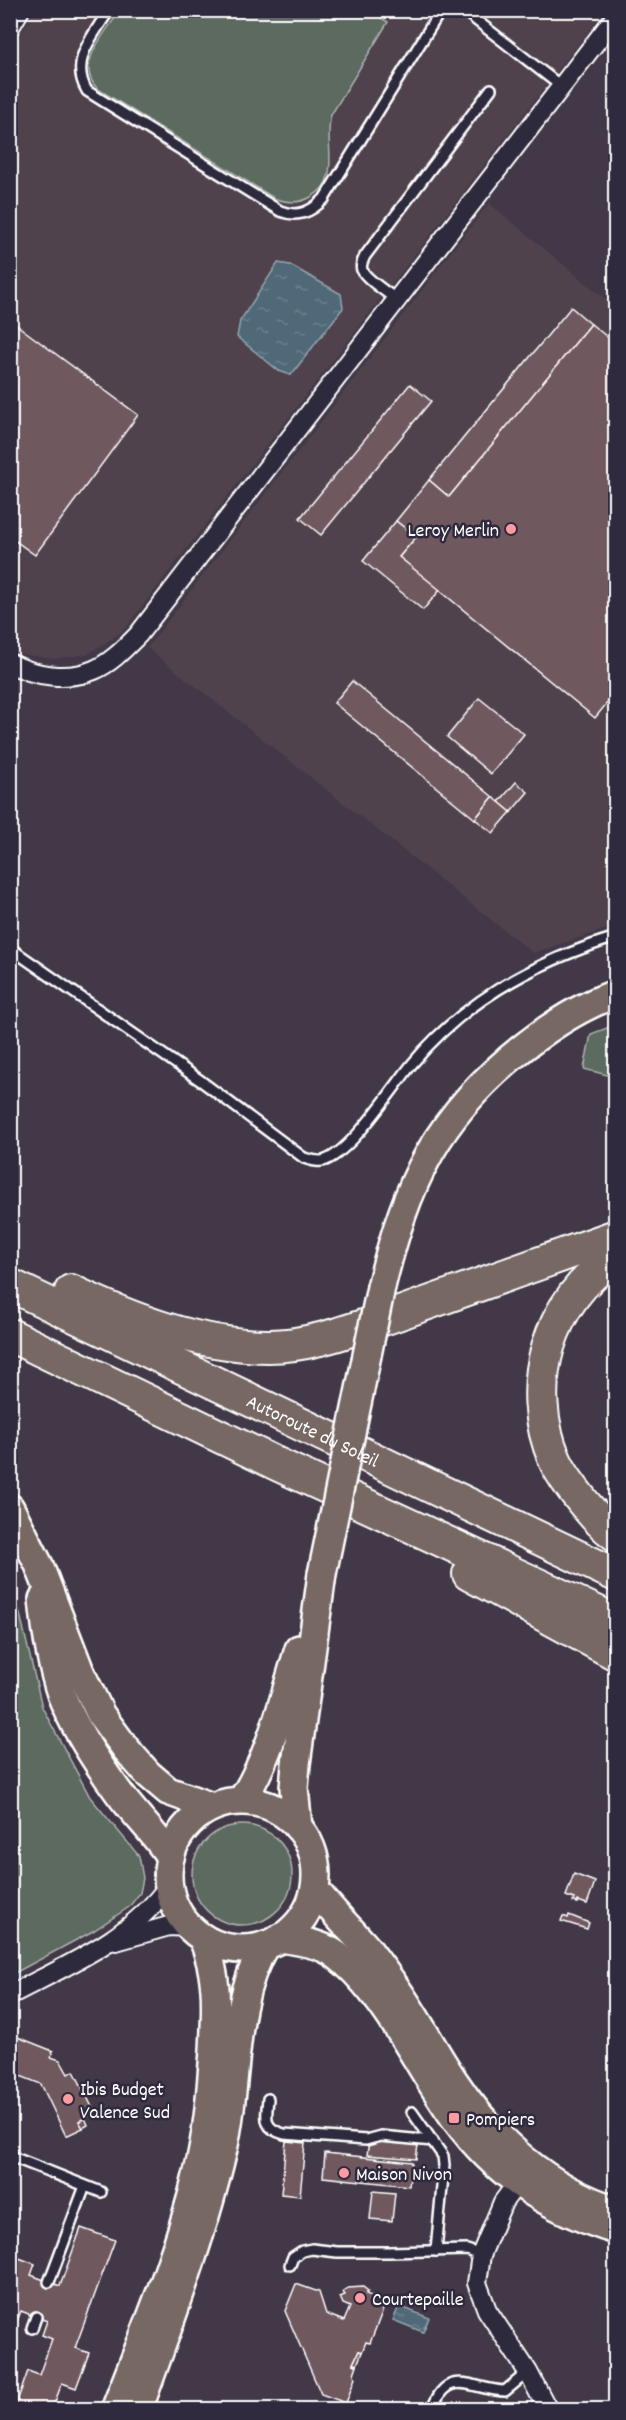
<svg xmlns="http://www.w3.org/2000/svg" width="626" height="2420" viewBox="0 0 626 2420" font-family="Dekko,sans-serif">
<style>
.built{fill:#50424e}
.grass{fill:#5b6a60;stroke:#adb4b0;stroke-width:1.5}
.water{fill:url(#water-ripples);stroke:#96a5ae;stroke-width:1.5}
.building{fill:#6f595e;stroke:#fff;stroke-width:1.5}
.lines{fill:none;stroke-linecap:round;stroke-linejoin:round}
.service-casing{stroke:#fff;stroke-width:14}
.minor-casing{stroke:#fff;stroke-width:22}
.primary-casing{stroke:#fff;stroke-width:32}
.motorway-casing{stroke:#fff;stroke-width:36}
.service{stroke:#2f2a3d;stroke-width:9}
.minor{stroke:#2f2a3d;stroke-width:18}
.primary{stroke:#776864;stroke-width:27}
.motorway{stroke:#776864;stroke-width:32}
.primary-bridge-casing{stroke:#fff;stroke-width:32;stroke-linecap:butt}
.primary-bridge{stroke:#776864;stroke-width:27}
.poi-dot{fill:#ff9aa2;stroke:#2f2a3d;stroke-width:2}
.labels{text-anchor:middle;stroke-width:5;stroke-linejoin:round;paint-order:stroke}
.poi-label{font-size:20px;fill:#fff;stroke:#2f2a3d;text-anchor:start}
.street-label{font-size:20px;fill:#fff;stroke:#2f2a3d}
</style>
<defs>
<pattern id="water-ripples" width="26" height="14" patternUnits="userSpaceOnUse" patternTransform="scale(1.5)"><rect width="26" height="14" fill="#506978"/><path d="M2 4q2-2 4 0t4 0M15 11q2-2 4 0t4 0" fill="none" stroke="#6a808c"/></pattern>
</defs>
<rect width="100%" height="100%" fill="#423847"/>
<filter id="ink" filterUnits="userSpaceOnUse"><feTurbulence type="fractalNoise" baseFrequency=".0167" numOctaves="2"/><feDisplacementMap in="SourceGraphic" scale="12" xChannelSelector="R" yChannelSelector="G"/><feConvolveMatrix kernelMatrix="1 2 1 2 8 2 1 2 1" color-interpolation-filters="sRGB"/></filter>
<g filter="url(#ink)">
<g class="built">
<polygon points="35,11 604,11 123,631 88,654 54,659 21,654 11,646 10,51"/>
<polygon points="489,203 615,307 615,926 533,953 147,648"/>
</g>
<g class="grass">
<path d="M370,11l18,11 -57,93c-8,28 12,65 -20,82 -12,7 -24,6 -37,1l-176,-109c-25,-23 8,-57 22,-78z"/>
<polygon points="615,1025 615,1077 584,1069 591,1034"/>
<polygon points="11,1586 18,1606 42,1707 90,1797 139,1856 143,1878 140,1893 129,1907 93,1931 11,1975"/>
<circle cx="242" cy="1875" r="50"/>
</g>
<g class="water">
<polygon points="278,263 290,265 341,294 343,308 291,375 279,371 237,337 240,321"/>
<polygon points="399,2306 429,2318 423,2332 393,2320"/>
</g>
<g class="building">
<polygon points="571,307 591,324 449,497 429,480"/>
<polygon points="10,320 138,415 35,555 10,537"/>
<polygon points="591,324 616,344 616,692 595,718 399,557 416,537 396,521 429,480 449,497"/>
<polygon points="410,384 431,401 321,535 300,518"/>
<polygon points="396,521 416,537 399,557 440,590 423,610 363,561"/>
<polygon points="352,681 493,797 475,819 334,703"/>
<polygon points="479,698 524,734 491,774 447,737"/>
<polygon points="516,782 528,792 511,812 499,802"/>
<polygon points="493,797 511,812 493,833 475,819"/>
<polygon points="574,1874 595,1882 587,1904 578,1901 578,1903 573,1902 574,1899 566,1896"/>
<polygon points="569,1915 589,1923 587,1929 561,1921 563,1916 568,1918"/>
<polygon points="10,2034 53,2051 51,2057 60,2060 68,2074 74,2071 95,2113 79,2121 83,2128 66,2136 41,2084 10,2072"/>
<polygon points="85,2118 88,2125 83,2128 79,2121"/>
<polygon points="286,2141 305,2143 300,2196 281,2194"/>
<polygon points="369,2141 418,2145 416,2159 367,2155"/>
<polygon points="325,2153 412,2162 409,2186 323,2177"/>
<polygon points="373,2191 395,2193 392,2221 370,2219"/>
<polygon points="81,2228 115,2240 75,2348 89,2353 76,2388 62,2383 52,2410 14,2410 28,2371 39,2375 52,2339 42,2335 47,2321 21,2311 17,2321 10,2319 10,2258 18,2261 19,2258 35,2264 31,2275 60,2286"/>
<polygon points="296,2284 319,2292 326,2314 344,2321 350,2307 343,2304 340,2297 345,2295 343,2292 348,2288 363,2287 368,2291 366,2294 386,2302 370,2343 366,2342 362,2352 359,2351 353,2364 357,2365 354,2374 355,2378 346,2403 321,2394 285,2311"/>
<polygon points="359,2351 362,2352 357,2365 353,2364"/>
</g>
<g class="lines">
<g class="service-casing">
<g id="service">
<path d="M109,10c-16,26 -40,51 -22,81l193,120c18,7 31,1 44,-12l117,-189"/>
<polyline points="463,10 562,87"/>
<path d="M397,300c-9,-7 -31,-21 -35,-30 -2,-5 1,-10 3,-14l126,-167"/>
<path d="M10,948l191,133 103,77c7,2 15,5 22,2 28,-12 66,-71 86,-96 53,-64 125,-103 204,-127"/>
<path d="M268,2099c-2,20 -5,29 16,35l82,6 15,-4 52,5"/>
<polyline points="412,2112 443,2156 444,2165 436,2251"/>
<polyline points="10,2156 101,2192"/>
<polyline points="290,2265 293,2257 302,2251 312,2249 337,2252 389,2252 467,2250 481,2255"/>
<polyline points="49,2282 85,2186"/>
<polyline points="32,2328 36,2317"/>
<path d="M432,2410c15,-45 40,-20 73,-19l23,-19"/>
</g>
</g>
<g class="minor-casing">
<g id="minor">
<polyline points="10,27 20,10"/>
<path d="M10,663c24,13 58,18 84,7 17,-7 31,-22 44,-35l478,-619"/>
<polyline points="116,1941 169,1926 189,1927"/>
<path d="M10,1995c57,-30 121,-56 159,-110"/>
<polyline points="528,2176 512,2190 503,2202 481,2255 477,2283 487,2310 528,2372 548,2410"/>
</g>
</g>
<g class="primary-casing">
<g id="primary">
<path d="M381,1287c26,-106 56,-172 144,-241 27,-21 57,-41 91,-52"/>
<polyline points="10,1508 39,1565 81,1674 101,1715 126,1749 148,1774 168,1791 212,1807"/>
<path d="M43,1599c3,32 8,65 18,95 13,34 36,69 58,99 16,22 36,40 51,64"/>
<path d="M242,1800c29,-45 41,-100 57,-151"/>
<circle cx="242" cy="1875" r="74"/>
<polyline points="298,1827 294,1788 296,1764 322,1574"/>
<path d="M315,1889c15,21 34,38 51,58 10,13 20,27 30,41 21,30 38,63 58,93 39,59 94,108 162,129"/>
<path d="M280,1938c15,2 30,4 44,10 13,5 23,16 32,25 41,43 64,97 98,144 42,58 94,92 162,113"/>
<path d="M115,2410c30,-78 64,-157 83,-238 10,-39 13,-81 16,-122 2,-44 5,-70 -11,-112"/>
<path d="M138,2410c32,-88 65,-175 86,-265 15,-66 6,-141 41,-200"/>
</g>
</g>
<g class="motorway-casing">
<g id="motorway">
<path d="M616,1257c-68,42 -93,130 -61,203 7,16 18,29 28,42 10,12 20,24 33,33"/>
<path id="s1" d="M10,1285l606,290"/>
<path d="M71,1291c61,29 129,55 198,55 36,0 70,-12 103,-23l244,-87"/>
<polyline points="10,1335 277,1464 616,1621"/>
<polyline points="469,1574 616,1654"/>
</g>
</g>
<use href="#service" class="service"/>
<use href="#minor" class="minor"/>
<use href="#primary" class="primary"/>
<use href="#motorway" class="motorway"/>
<g class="primary-bridge-casing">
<polyline id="primary-bridge" points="322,1574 381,1287"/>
</g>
<use href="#primary-bridge" class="primary-bridge"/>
</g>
</g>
<g class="poi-dot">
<circle cx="511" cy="529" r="6"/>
<circle cx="68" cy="2099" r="6"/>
<rect x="448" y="2112" width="12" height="12" rx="3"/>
<circle cx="344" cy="2173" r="6"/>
<circle cx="360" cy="2298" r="6"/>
</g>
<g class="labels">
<g class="poi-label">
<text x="499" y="536" text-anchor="end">Leroy Merlin</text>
<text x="80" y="2095">Ibis Budget<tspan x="80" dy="23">Valence Sud</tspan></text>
<text x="466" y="2125">Pompiers</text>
<text x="356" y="2180">Maison Nivon</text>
<text x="372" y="2305">Courtepaille</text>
</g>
<g class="street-label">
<text dy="7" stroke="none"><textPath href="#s1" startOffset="336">Autoroute du Soleil</textPath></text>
</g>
</g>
<rect width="626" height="2420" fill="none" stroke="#2f2a3d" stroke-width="36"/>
<rect x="18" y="18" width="590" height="2384" fill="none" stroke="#fff" stroke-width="2" filter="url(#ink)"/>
</svg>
